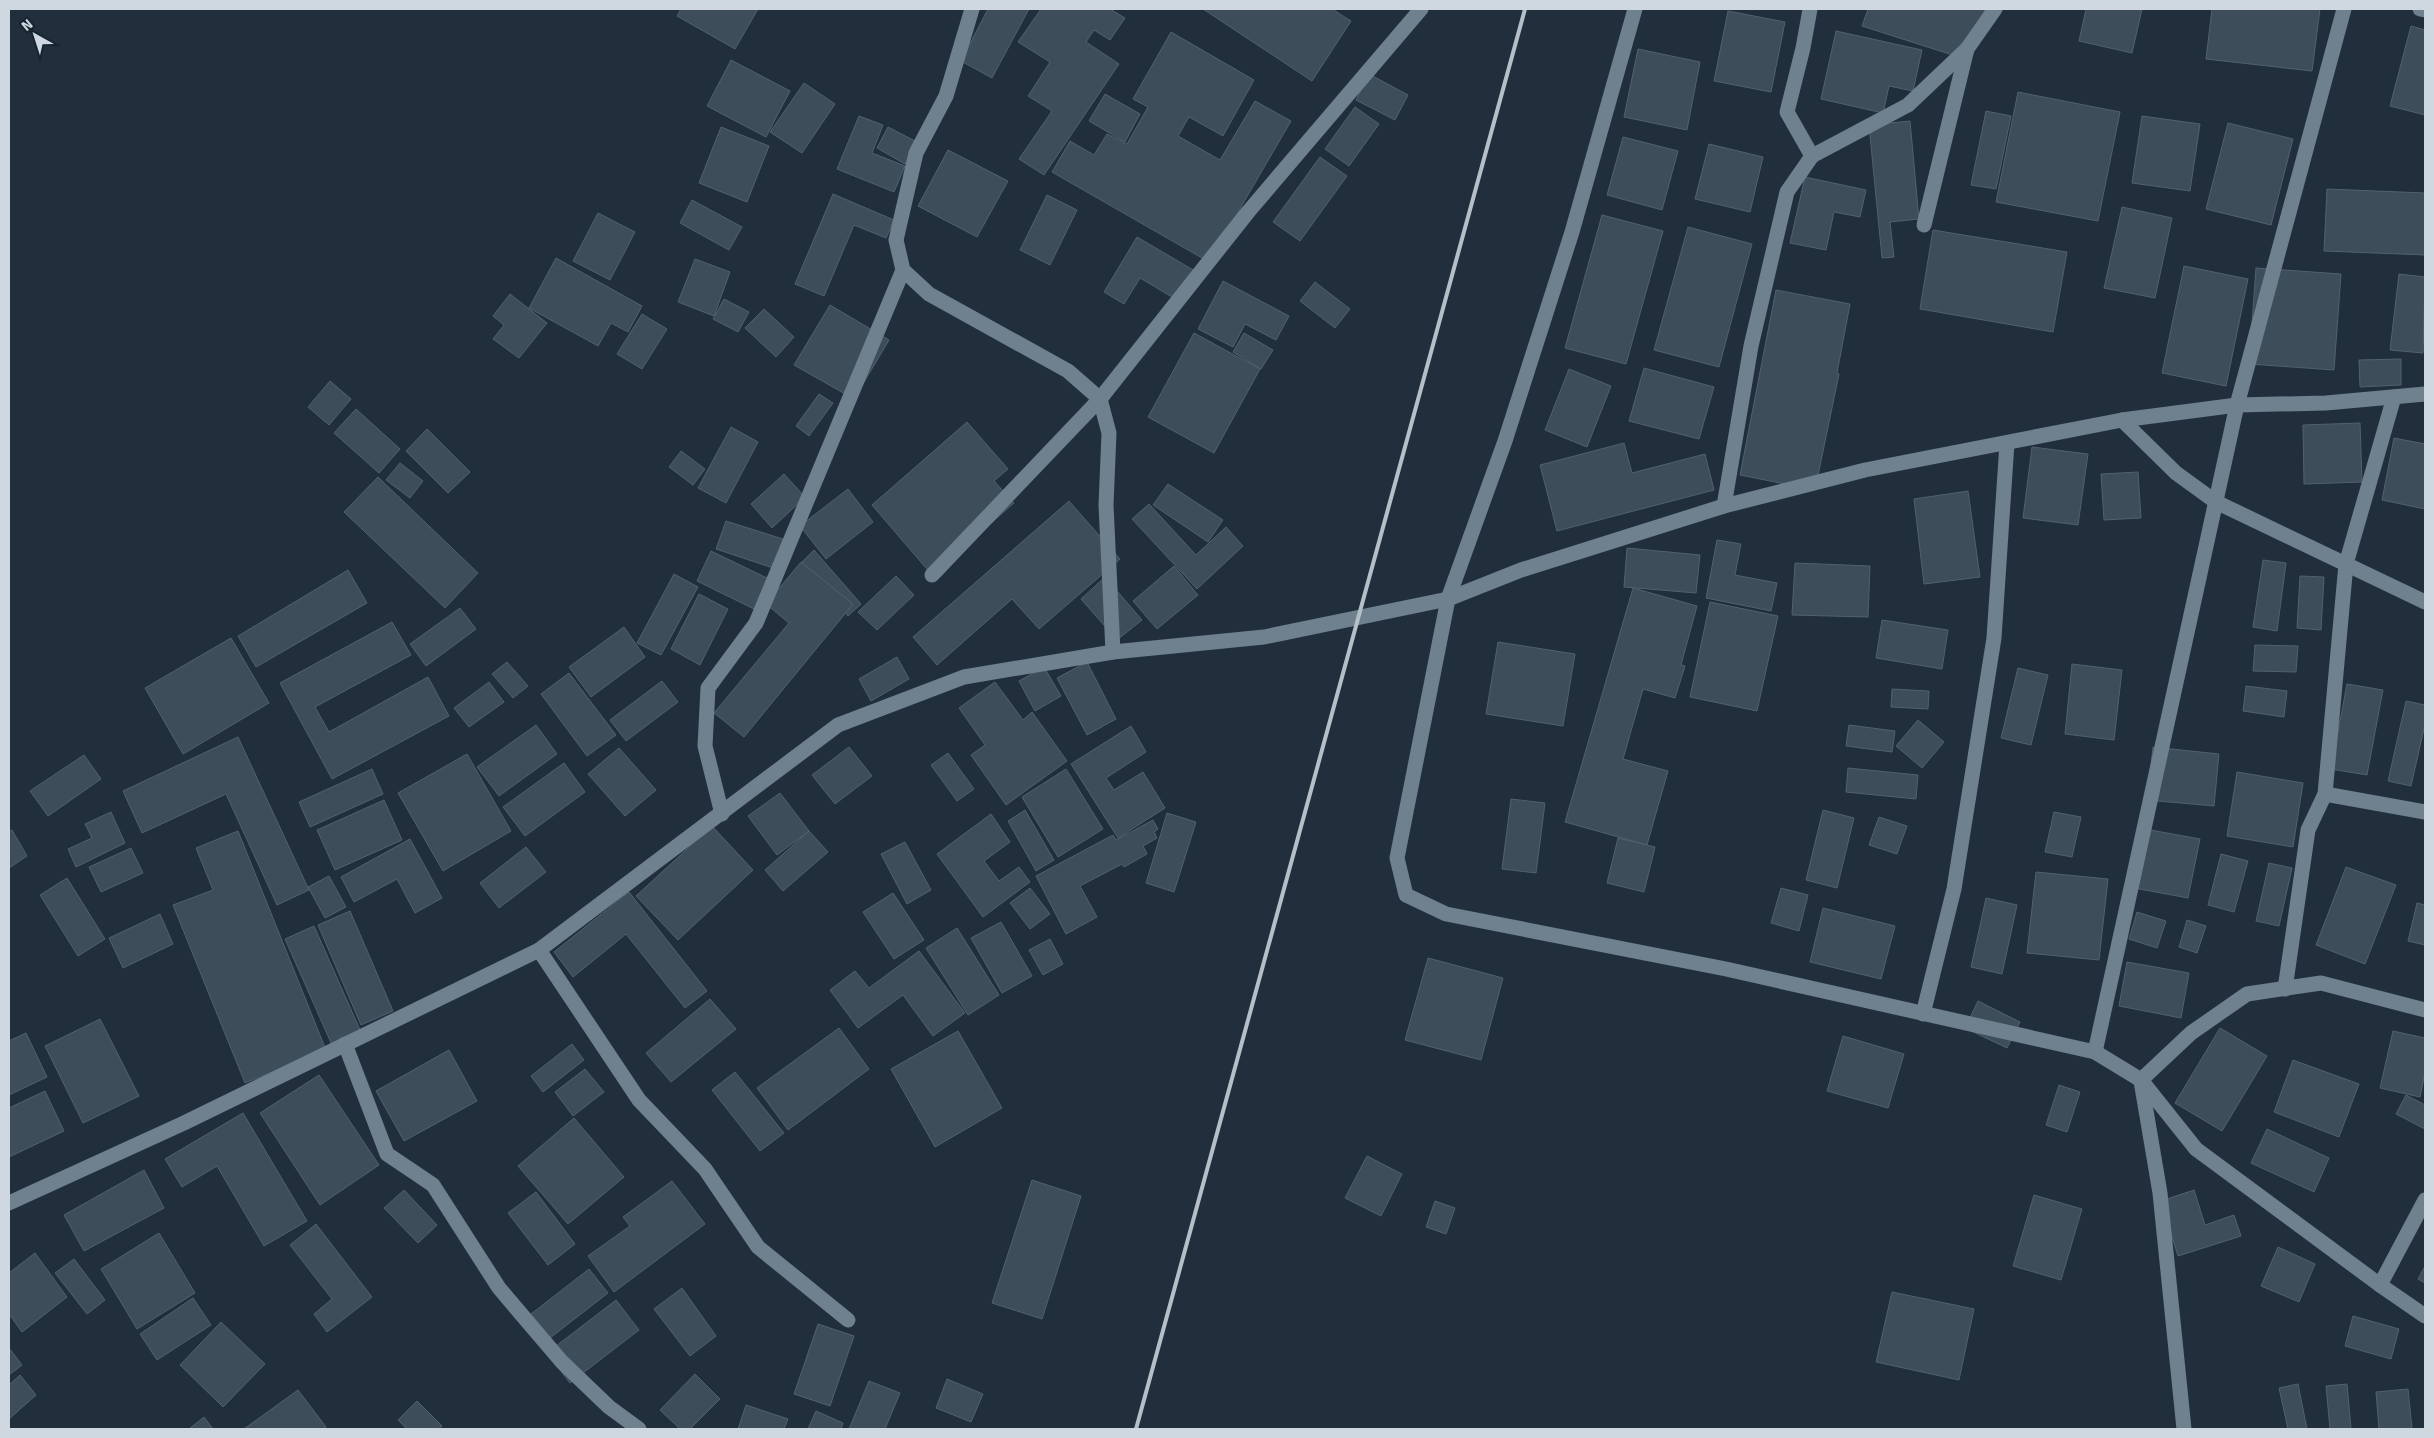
<svg xmlns="http://www.w3.org/2000/svg" width="2434" height="1438" viewBox="0 0 2434 1438" font-family="Signika,sans-serif">
<style>
.building{fill:#3d4d59;stroke:#51616f}
.lines{fill:none;stroke-linecap:round;stroke-linejoin:round}
.street{stroke:#6f808e;stroke-width:15}
.rail{stroke:#b5bfc8;stroke-width:4}
</style>
<rect width="100%" height="100%" fill="#202f3b"/>
<g class="building">
<polygon points="681,9 758,9 735,49 677,16"/>
<polygon points="988,9 1029,9 992,78 961,61"/>
<polygon points="1041,9 1110,9 1125,18 1110,40 1094,30 1086,42 1119,64 1044,175 1019,159 1052,111 1028,96 1050,62 1018,42"/>
<polygon points="1203,9 1332,9 1351,21 1312,81"/>
<polygon points="1868,9 1985,9 1968,60 1862,26"/>
<polygon points="2086,9 2142,9 2132,53 2079,41"/>
<polygon points="2212,9 2320,9 2312,71 2206,59"/>
<polygon points="1728,11 1785,22 1771,92 1714,81"/>
<polygon points="2411,26 2425,30 2425,115 2390,106"/>
<polygon points="1836,31 1922,50 1913,91 1889,86 1883,113 1821,99"/>
<polygon points="1171,32 1254,80 1223,136 1189,117 1178,136 1220,160 1255,101 1291,121 1209,262 1052,172 1070,141 1094,155 1107,134 1127,144 1148,107 1133,99"/>
<polygon points="1638,49 1700,62 1687,130 1624,117"/>
<polygon points="731,60 790,91 766,137 707,106"/>
<polygon points="1369,74 1408,95 1395,120 1356,100"/>
<polygon points="804,83 835,104 802,153 770,132"/>
<polygon points="2018,92 2120,112 2098,221 1996,202"/>
<polygon points="1105,94 1140,114 1125,142 1089,121"/>
<polygon points="1355,107 1379,124 1349,166 1325,149"/>
<polygon points="1986,111 2011,116 1996,189 1971,185"/>
<polygon points="859,116 883,125 872,153 905,166 894,192 837,169"/>
<polygon points="2142,116 2200,124 2190,191 2132,183"/>
<polygon points="1910,121 1919,219 1890,222 1894,257 1882,258 1869,125"/>
<polygon points="2228,123 2293,139 2271,225 2206,209"/>
<polygon points="721,127 769,146 747,202 699,183"/>
<polygon points="888,127 917,142 905,164 877,148"/>
<polygon points="1623,137 1678,151 1662,210 1607,195"/>
<polygon points="1709,144 1763,157 1750,212 1695,199"/>
<polygon points="948,150 1008,181 977,237 918,206"/>
<polygon points="1320,157 1347,176 1300,241 1273,222"/>
<polygon points="1805,177 1866,190 1860,217 1834,212 1826,250 1790,243"/>
<polygon points="2327,189 2425,193 2425,255 2324,251"/>
<polygon points="833,194 894,220 886,238 854,225 824,296 795,284"/>
<polygon points="1047,195 1077,210 1050,265 1020,250"/>
<polygon points="692,200 742,227 729,250 680,223"/>
<polygon points="2122,207 2172,218 2155,298 2104,288"/>
<polygon points="598,213 635,232 610,280 573,261"/>
<polygon points="1602,215 1663,231 1626,364 1565,348"/>
<polygon points="1688,227 1752,244 1719,367 1654,350"/>
<polygon points="1933,230 2067,252 2053,332 1920,309"/>
<polygon points="1137,237 1195,271 1177,300 1140,278 1124,304 1104,292"/>
<polygon points="556,258 642,306 628,332 611,323 598,346 529,308"/>
<polygon points="695,259 730,272 714,316 678,302"/>
<polygon points="2184,266 2248,279 2226,386 2162,373"/>
<polygon points="2256,268 2341,274 2334,370 2249,364"/>
<polygon points="2399,274 2425,277 2423,353 2390,350"/>
<polygon points="1223,281 1289,316 1276,340 1245,324 1233,347 1198,329"/>
<polygon points="1315,282 1350,309 1335,328 1300,301"/>
<polygon points="1776,290 1850,304 1837,373 1839,374 1815,490 1740,475"/>
<polygon points="510,294 547,323 519,358 493,339 504,325 493,316"/>
<polygon points="724,299 749,312 738,332 713,319"/>
<polygon points="830,305 889,340 854,399 794,365"/>
<polygon points="764,309 794,337 776,357 745,328"/>
<polygon points="642,314 667,329 642,369 617,354"/>
<polygon points="1194,333 1260,369 1214,453 1148,417"/>
<polygon points="1244,333 1273,350 1261,369 1233,352"/>
<polygon points="2401,359 2401,385 2360,387 2359,360"/>
<polygon points="1644,368 1714,387 1699,439 1629,421"/>
<polygon points="1569,369 1611,386 1587,447 1545,430"/>
<polygon points="330,381 351,399 329,425 308,407"/>
<polygon points="819,394 833,403 809,436 796,426"/>
<polygon points="356,409 400,449 379,473 334,433"/>
<polygon points="967,422 1008,469 994,481 1014,503 932,575 872,505"/>
<polygon points="2360,423 2362,482 2304,484 2303,425"/>
<polygon points="731,427 758,442 726,503 698,488"/>
<polygon points="427,429 470,472 448,493 406,451"/>
<polygon points="2394,438 2425,444 2425,509 2382,500"/>
<polygon points="1624,443 1632,473 1705,454 1714,490 1557,531 1540,465"/>
<polygon points="2032,447 2088,454 2078,525 2023,518"/>
<polygon points="681,451 705,469 693,485 669,467"/>
<polygon points="400,463 423,481 410,498 386,480"/>
<polygon points="2138,472 2141,518 2104,520 2101,474"/>
<polygon points="784,474 805,497 772,528 751,504"/>
<polygon points="378,477 478,573 445,608 344,512"/>
<polygon points="1168,484 1223,520 1208,542 1153,505"/>
<polygon points="848,489 873,522 826,559 800,526"/>
<polygon points="1968,491 1980,577 1924,584 1914,499"/>
<polygon points="1069,501 1120,559 1039,629 1012,599 937,665 913,637"/>
<polygon points="1149,504 1196,555 1226,527 1243,546 1197,589 1132,519"/>
<polygon points="726,521 786,540 776,569 716,549"/>
<polygon points="1717,540 1741,544 1735,575 1777,583 1771,611 1706,598"/>
<polygon points="1627,548 1700,555 1696,593 1624,587"/>
<polygon points="814,550 861,604 848,616 801,563"/>
<polygon points="711,551 769,579 754,609 697,581"/>
<polygon points="2263,560 2286,563 2277,631 2253,627"/>
<polygon points="801,562 853,604 744,737 714,713 789,623 766,604"/>
<polygon points="1795,563 1870,566 1868,617 1792,615"/>
<polygon points="1174,566 1198,595 1157,629 1133,601"/>
<polygon points="348,570 367,603 256,667 238,636"/>
<polygon points="674,574 698,587 661,655 637,643"/>
<polygon points="896,576 914,595 877,630 858,612"/>
<polygon points="2300,576 2324,577 2321,630 2297,628"/>
<polygon points="1105,577 1142,620 1117,640 1081,599"/>
<polygon points="1633,588 1697,606 1681,665 1685,666 1675,698 1643,689 1623,759 1668,771 1647,845 1565,822"/>
<polygon points="699,594 728,609 700,665 671,649"/>
<polygon points="1710,602 1778,616 1757,711 1690,697"/>
<polygon points="460,608 476,629 426,666 410,644"/>
<polygon points="1882,620 1948,630 1942,669 1876,658"/>
<polygon points="392,622 411,655 315,707 329,732 428,677 449,716 332,779 280,683"/>
<polygon points="624,627 645,657 591,697 569,667"/>
<polygon points="231,638 269,703 183,754 145,688"/>
<polygon points="1498,642 1575,654 1563,726 1486,714"/>
<polygon points="2255,645 2298,646 2296,672 2253,671"/>
<polygon points="897,657 909,679 871,701 859,679"/>
<polygon points="507,662 528,686 513,698 492,674"/>
<polygon points="1087,662 1116,719 1087,735 1057,678"/>
<polygon points="2072,664 2122,670 2114,740 2065,734"/>
<polygon points="1044,667 1061,696 1035,711 1019,681"/>
<polygon points="2018,668 2048,675 2031,745 2001,738"/>
<polygon points="569,673 616,735 587,756 541,694"/>
<polygon points="662,681 678,702 626,741 610,720"/>
<polygon points="489,682 504,702 469,727 454,708"/>
<polygon points="995,682 1023,720 1032,712 1067,761 1006,805 971,755 985,745 959,708"/>
<polygon points="2347,684 2383,690 2367,775 2331,769"/>
<polygon points="2246,686 2287,691 2284,717 2243,711"/>
<polygon points="1892,689 1929,691 1928,709 1891,707"/>
<polygon points="2406,701 2425,705 2425,724 2411,786 2388,781"/>
<polygon points="1918,720 1944,742 1922,768 1896,746"/>
<polygon points="536,725 557,754 499,796 477,767"/>
<polygon points="1849,725 1895,731 1892,752 1846,746"/>
<polygon points="1131,726 1146,752 1106,778 1114,790 1143,772 1165,808 1118,838 1071,764"/>
<polygon points="238,737 309,890 277,905 226,794 142,833 123,791"/>
<polygon points="849,747 872,776 835,804 812,775"/>
<polygon points="2153,747 2219,754 2214,806 2147,800"/>
<polygon points="619,748 656,790 625,816 588,774"/>
<polygon points="948,753 974,789 957,801 931,765"/>
<polygon points="467,754 511,831 443,871 398,793"/>
<polygon points="84,755 101,779 48,816 30,791"/>
<polygon points="564,763 585,792 525,836 503,807"/>
<polygon points="1848,768 1918,775 1916,799 1846,792"/>
<polygon points="372,769 383,794 310,827 299,802"/>
<polygon points="1066,769 1103,829 1058,857 1022,797"/>
<polygon points="2237,772 2303,783 2293,847 2227,836"/>
<polygon points="780,793 809,831 777,855 748,816"/>
<polygon points="1511,799 1545,803 1536,873 1502,869"/>
<polygon points="384,800 402,840 335,870 317,830"/>
<polygon points="1025,810 1054,860 1036,871 1008,821"/>
<polygon points="1823,810 1854,818 1837,888 1806,880"/>
<polygon points="111,812 125,843 76,867 68,849 92,838 85,824"/>
<polygon points="2054,812 2081,817 2072,857 2045,852"/>
<polygon points="1167,813 1196,822 1174,892 1146,883"/>
<polygon points="991,814 1010,842 984,861 999,881 1019,867 1030,882 983,917 937,854"/>
<polygon points="1879,817 1907,826 1897,854 1869,845"/>
<polygon points="1153,820 1158,829 1154,832 1157,838 1143,846 1147,854 1124,867 1122,864 1080,886 1097,917 1066,934 1036,876 1113,835 1116,840"/>
<polygon points="712,826 753,870 678,940 636,896"/>
<polygon points="2145,829 2200,839 2188,898 2134,888"/>
<polygon points="12,830 27,856 9,868 9,831"/>
<polygon points="238,831 326,1050 245,1083 173,905 213,890 196,848"/>
<polygon points="809,831 828,852 783,891 765,870"/>
<polygon points="1618,838 1655,847 1644,892 1607,883"/>
<polygon points="410,839 442,898 415,913 397,879 354,902 341,877"/>
<polygon points="905,842 931,890 907,904 881,854"/>
<polygon points="526,847 546,872 499,908 480,883"/>
<polygon points="131,848 143,873 101,892 89,867"/>
<polygon points="2221,854 2248,861 2234,912 2208,905"/>
<polygon points="2269,863 2292,868 2279,926 2256,921"/>
<polygon points="2346,867 2396,885 2365,964 2316,945"/>
<polygon points="2036,872 2108,879 2099,960 2027,953"/>
<polygon points="329,876 346,907 325,918 308,887"/>
<polygon points="67,878 105,939 78,956 40,895"/>
<polygon points="1030,888 1050,914 1030,929 1010,903"/>
<polygon points="1781,888 1808,895 1799,931 1771,923"/>
<polygon points="629,892 707,991 685,1008 626,934 573,977 554,952"/>
<polygon points="893,893 924,940 894,959 863,912"/>
<polygon points="1986,898 2017,905 2002,974 1971,967"/>
<polygon points="2417,903 2425,905 2425,945 2408,941"/>
<polygon points="1823,908 1895,926 1881,979 1810,962"/>
<polygon points="350,911 393,1011 361,1025 318,925"/>
<polygon points="2137,912 2166,921 2157,948 2129,939"/>
<polygon points="160,914 173,944 123,968 109,938"/>
<polygon points="2187,920 2206,926 2197,953 2179,947"/>
<polygon points="1001,922 1032,976 1002,993 971,938"/>
<polygon points="314,926 361,1032 332,1045 285,939"/>
<polygon points="957,928 999,995 968,1015 926,948"/>
<polygon points="1050,939 1063,964 1043,975 1029,950"/>
<polygon points="919,951 965,1013 933,1036 903,995 858,1028 830,990 855,971 869,988"/>
<polygon points="1428,958 1503,978 1481,1060 1405,1040"/>
<polygon points="2127,962 2189,973 2181,1018 2119,1006"/>
<polygon points="710,999 736,1029 671,1082 646,1053"/>
<polygon points="1978,1001 2020,1022 2007,1048 1965,1028"/>
<polygon points="100,1019 139,1096 83,1123 45,1046"/>
<polygon points="839,1028 869,1069 788,1130 757,1088"/>
<polygon points="2220,1028 2267,1056 2222,1131 2175,1103"/>
<polygon points="958,1031 1002,1108 935,1147 891,1069"/>
<polygon points="2393,1031 2425,1038 2425,1072 2420,1097 2380,1088"/>
<polygon points="26,1033 47,1077 9,1095 9,1041"/>
<polygon points="1843,1036 1904,1054 1888,1108 1827,1091"/>
<polygon points="572,1044 584,1060 543,1092 531,1076"/>
<polygon points="449,1050 477,1101 404,1141 376,1091"/>
<polygon points="2293,1060 2359,1084 2339,1137 2274,1112"/>
<polygon points="585,1069 604,1092 573,1116 555,1092"/>
<polygon points="735,1072 784,1133 760,1151 712,1090"/>
<polygon points="319,1075 379,1165 320,1205 260,1113"/>
<polygon points="2059,1085 2080,1092 2067,1132 2046,1125"/>
<polygon points="45,1091 64,1131 9,1157 9,1108"/>
<polygon points="2406,1095 2425,1105 2425,1129 2396,1114"/>
<polygon points="243,1113 307,1221 264,1246 217,1166 182,1187 165,1159"/>
<polygon points="574,1118 624,1177 568,1224 518,1166"/>
<polygon points="2267,1129 2329,1158 2314,1192 2251,1163"/>
<polygon points="1367,1156 1402,1174 1381,1216 1345,1198"/>
<polygon points="144,1170 164,1208 84,1251 64,1215"/>
<polygon points="1032,1180 1081,1196 1042,1319 992,1303"/>
<polygon points="672,1181 705,1224 614,1292 588,1256 630,1226 623,1217"/>
<polygon points="404,1190 437,1225 418,1243 384,1208"/>
<polygon points="2194,1190 2205,1225 2234,1215 2241,1236 2178,1256 2161,1201"/>
<polygon points="536,1192 575,1244 548,1265 508,1213"/>
<polygon points="2034,1195 2082,1209 2061,1280 2013,1266"/>
<polygon points="1435,1201 1455,1208 1446,1234 1426,1227"/>
<polygon points="316,1224 372,1297 327,1332 314,1314 332,1299 290,1245"/>
<polygon points="159,1233 195,1293 137,1329 101,1269"/>
<polygon points="2278,1247 2315,1264 2299,1302 2261,1286"/>
<polygon points="35,1253 67,1297 22,1332 9,1314 9,1273"/>
<polygon points="74,1259 105,1300 87,1314 55,1273"/>
<polygon points="2425,1266 2425,1283 2418,1279"/>
<polygon points="589,1269 608,1293 541,1345 522,1321"/>
<polygon points="682,1288 716,1336 690,1356 654,1309"/>
<polygon points="1892,1292 1974,1309 1959,1380 1876,1362"/>
<polygon points="193,1298 211,1325 157,1360 140,1334"/>
<polygon points="616,1300 639,1330 570,1383 547,1353"/>
<polygon points="2353,1316 2399,1329 2391,1359 2345,1346"/>
<polygon points="221,1322 265,1364 223,1407 180,1365"/>
<polygon points="818,1324 854,1336 830,1406 794,1394"/>
<polygon points="9,1348 22,1365 9,1375"/>
<polygon points="695,1374 720,1399 690,1429 680,1429 660,1410"/>
<polygon points="20,1375 36,1395 9,1419 9,1385"/>
<polygon points="947,1379 983,1394 971,1422 936,1408"/>
<polygon points="869,1381 900,1393 885,1429 849,1429"/>
<polygon points="2298,1384 2307,1429 2288,1429 2279,1388"/>
<polygon points="2347,1384 2351,1429 2330,1429 2326,1386"/>
<polygon points="2408,1389 2412,1429 2379,1429 2376,1392"/>
<polygon points="298,1390 326,1427 322,1429 244,1429"/>
<polygon points="417,1401 442,1426 438,1429 407,1429 398,1420"/>
<polygon points="746,1405 788,1419 784,1429 738,1429"/>
<polygon points="816,1411 843,1423 841,1429 808,1429"/>
<polygon points="204,1417 213,1429 189,1429"/>
</g>
<g class="lines">
<g class="street">
<polyline points="972,9 946,96 916,153 896,240 903,270 929,294 1068,371 1100,399 1109,433 1106,505 1113,652"/>
<polyline points="1635,9 1572,232 1505,441 1448,599 1397,858 1406,895 1446,914 1726,969 2095,1052 2141,1080 2196,1149 2380,1285 2425,1316"/>
<polyline points="1810,9 1803,48 1787,112 1812,156"/>
<polyline points="2420,9 2425,10"/>
<polyline points="1924,225 1967,49"/>
<polyline points="2122,420 2176,473 2216,502 2425,602"/>
<polyline points="1724,506 1751,346 1787,192 1812,156 1908,105 1967,49 1995,9"/>
<polyline points="932,575 1100,399 1248,212 1421,9"/>
<polyline points="2325,794 2425,812"/>
<polyline points="722,814 705,746 708,688 756,623 903,270"/>
<polyline points="539,950 639,1100 705,1169 758,1247 848,1320"/>
<polyline points="2285,989 2308,830 2325,794 2346,564 2394,397"/>
<polyline points="1923,1014 1954,889 1994,638 2007,443"/>
<polyline points="345,1044 387,1154 433,1185 499,1288 562,1362 609,1407 639,1429"/>
<polyline points="2095,1052 2237,405 2344,9"/>
<polyline points="2141,1080 2191,1033 2247,994 2321,983 2425,1010"/>
<polyline points="2141,1081 2160,1193 2184,1429"/>
<polyline points="9,1203 184,1123 539,950 838,725 964,677 1113,652 1264,637 1448,599 1521,570 1724,506 1865,470 2122,420 2237,405 2326,403 2425,394"/>
<polyline points="2380,1285 2425,1200"/>
</g>
<polyline class="rail" points="1136,1429 1525,9"/>
</g>
<rect width="2434" height="1438" fill="none" stroke="#cfd8e0" stroke-width="20"/>
<g transform="translate(35 35) rotate(321)" stroke="#162530" stroke-width="4" paint-order="stroke">
<path d="M0-4L9 19L0 12L-9 19Z" fill="#cfd8e0"/>
<text y="-8" font-size="14" font-weight="bold" text-anchor="middle" fill="#cfd8e0">N</text>
</g>
</svg>
